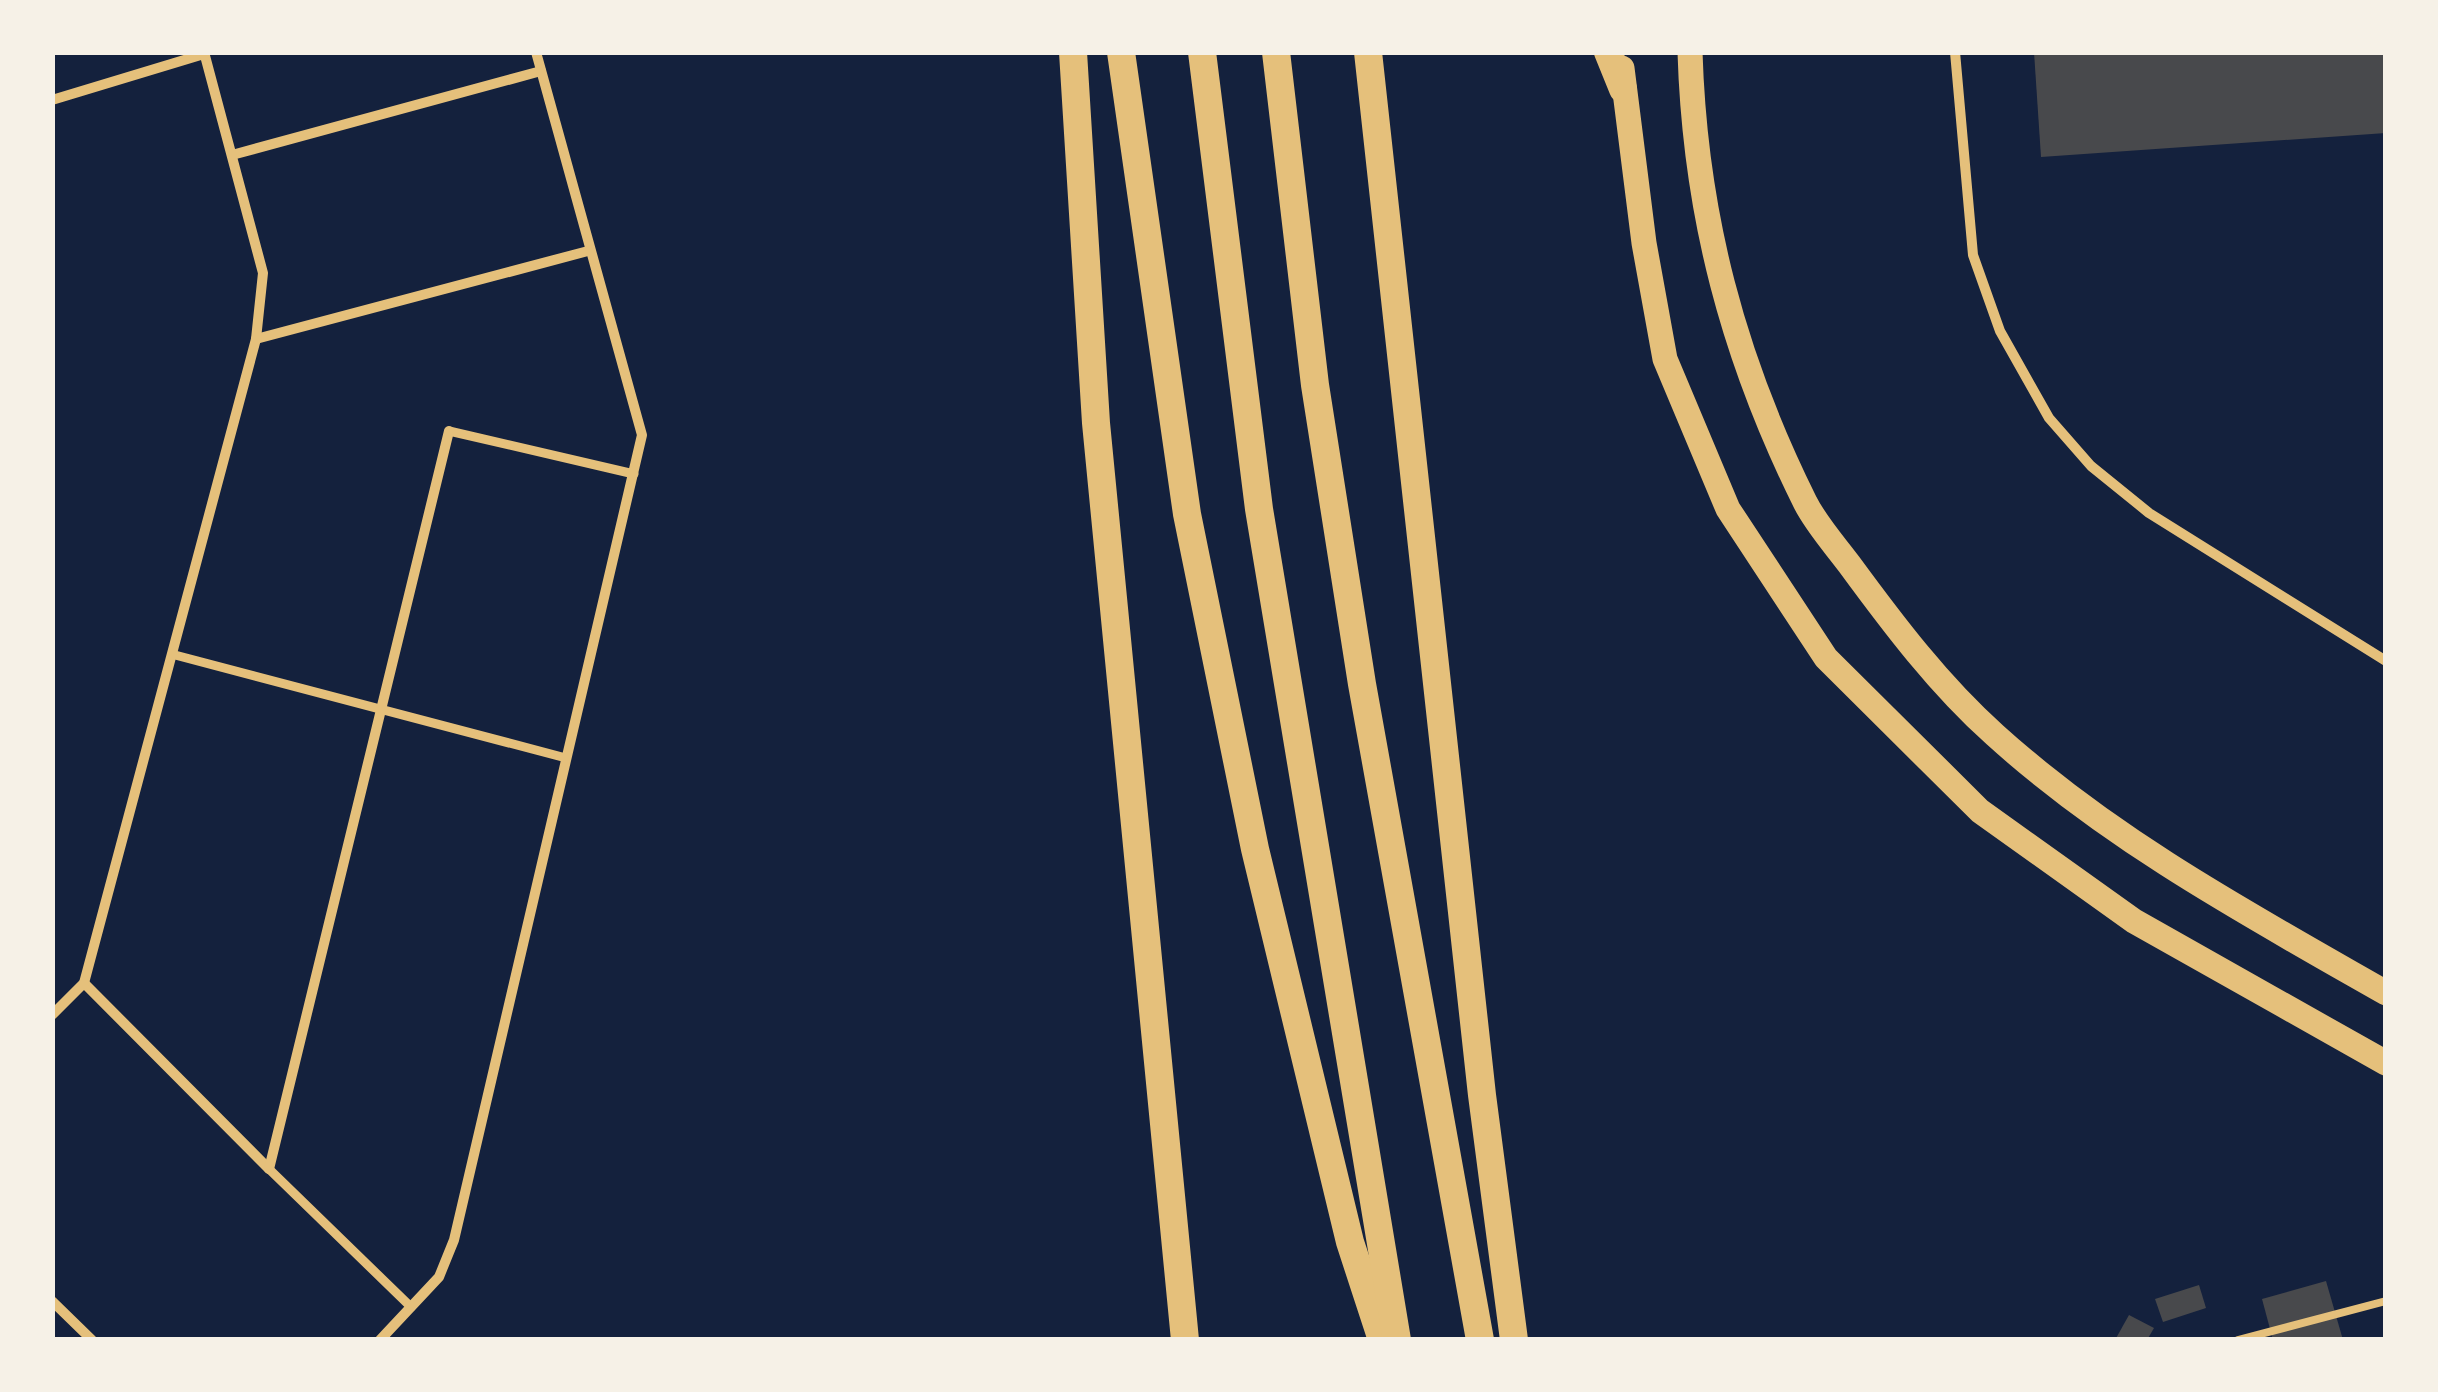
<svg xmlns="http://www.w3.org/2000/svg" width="2438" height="1392" viewBox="0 0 2438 1392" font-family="Ubuntu,sans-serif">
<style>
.building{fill:#48494c}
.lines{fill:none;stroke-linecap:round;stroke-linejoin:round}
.service{stroke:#e5c07b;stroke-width:8}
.pedestrian{stroke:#e5c07b;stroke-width:9}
.minor{stroke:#e5c07b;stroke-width:10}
.primary{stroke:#e5c07b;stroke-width:25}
.trunk{stroke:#e5c07b;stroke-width:28}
</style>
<rect width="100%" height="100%" fill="#14213d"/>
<g class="building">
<polygon points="2034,52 2386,52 2386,133 2041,157"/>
<polygon points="2326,1281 2343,1340 2273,1340 2262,1299"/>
<polygon points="2199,1285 2206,1308 2163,1322 2155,1299"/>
<polygon points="2129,1315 2154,1328 2147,1340 2115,1340"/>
</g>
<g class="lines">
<polyline class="service" points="2238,1340 2386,1301"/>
<g class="pedestrian">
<polyline points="449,431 634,474"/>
<polyline points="175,655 566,758"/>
<polyline points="269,1169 411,1307"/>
</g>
<g class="minor">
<polyline points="1955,52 1973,255 2000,331 2049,418 2091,466 2149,513 2386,661"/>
<polyline points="52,100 204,54"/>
<polyline points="232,155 541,71"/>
<polyline points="256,339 588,251"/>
<polyline points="84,983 269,1169"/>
<polyline points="52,1015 84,983 256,339 263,273 204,52"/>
<polyline points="269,1169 449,431"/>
<polyline points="52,1301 92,1340"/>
<polyline points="380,1340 439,1277 454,1240 642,435 536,52"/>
</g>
<g class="primary">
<path d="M1690,52c5,162 43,305 115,450 11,22 29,42 44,62 44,60 90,121 146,171 116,105 256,181 391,258"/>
<polyline points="1622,68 1644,243 1665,359 1728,509 1826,658 1980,811 2134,921 2386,1063"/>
</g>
<g class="trunk">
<polyline points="1073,52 1096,423 1185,1340"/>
<polyline points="1121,52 1187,514 1255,849 1350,1242 1382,1340"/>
<polyline points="1202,52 1259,509 1397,1340"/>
<polyline points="1276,52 1315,385 1362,684 1480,1340"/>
<polyline points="1368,52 1482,1095 1514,1340"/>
<polyline points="1608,52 1623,89"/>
</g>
</g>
<rect width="2438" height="1392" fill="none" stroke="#f6f1e7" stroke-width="110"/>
</svg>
